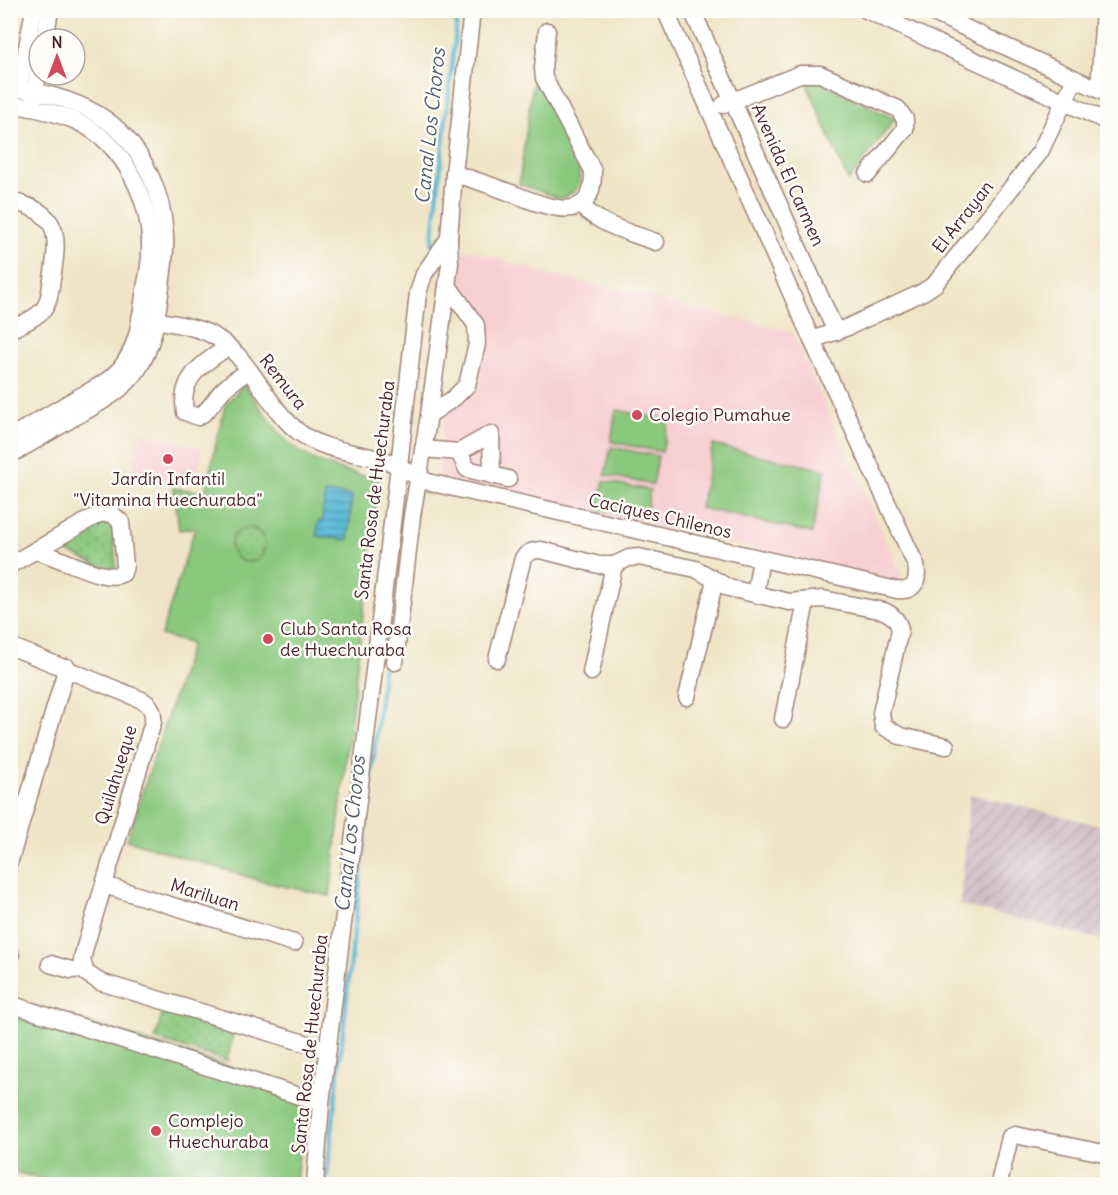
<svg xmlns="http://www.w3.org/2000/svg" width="1118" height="1195" viewBox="0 0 1118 1195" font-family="Delius,sans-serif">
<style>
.built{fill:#f7cfd1}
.industrial{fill:url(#industrial-furrows)}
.grass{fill:#8ac87e;stroke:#6a7454;stroke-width:1.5}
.park{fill:url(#park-dots);stroke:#6a7454;stroke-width:1.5}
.water{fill:url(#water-rules);stroke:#506c80;stroke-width:1.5}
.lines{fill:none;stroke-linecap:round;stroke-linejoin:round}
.stream{stroke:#57b8d5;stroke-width:4}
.minor-casing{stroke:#9d8278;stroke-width:19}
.minor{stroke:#fff;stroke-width:16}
.poi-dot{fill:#d1495b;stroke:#fdfcf7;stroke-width:2}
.labels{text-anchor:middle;stroke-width:5;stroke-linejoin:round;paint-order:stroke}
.street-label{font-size:18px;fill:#4a1f2b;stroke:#fdfcf7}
.poi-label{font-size:18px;fill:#4a1f2b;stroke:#fdfcf7;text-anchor:start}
.water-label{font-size:20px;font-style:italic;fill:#4f5c6f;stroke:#fdfcf7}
</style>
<defs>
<pattern id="industrial-furrows" width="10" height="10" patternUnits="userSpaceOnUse" patternTransform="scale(1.5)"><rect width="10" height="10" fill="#d2bdc6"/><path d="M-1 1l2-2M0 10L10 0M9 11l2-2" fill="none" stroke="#b6a2aa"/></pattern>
<pattern id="park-dots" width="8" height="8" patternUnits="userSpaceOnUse" patternTransform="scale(1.5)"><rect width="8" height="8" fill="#8ac87e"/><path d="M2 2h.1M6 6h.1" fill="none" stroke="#79ab6d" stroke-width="1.8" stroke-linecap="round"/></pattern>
<pattern id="water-rules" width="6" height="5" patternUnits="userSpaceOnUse" patternTransform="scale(1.5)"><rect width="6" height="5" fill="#57b8d5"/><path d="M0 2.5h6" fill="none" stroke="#4a95ad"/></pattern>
</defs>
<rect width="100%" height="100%" fill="#fdfcf7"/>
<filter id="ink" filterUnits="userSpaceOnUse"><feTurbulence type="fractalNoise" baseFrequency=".0167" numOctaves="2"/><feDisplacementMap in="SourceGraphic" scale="12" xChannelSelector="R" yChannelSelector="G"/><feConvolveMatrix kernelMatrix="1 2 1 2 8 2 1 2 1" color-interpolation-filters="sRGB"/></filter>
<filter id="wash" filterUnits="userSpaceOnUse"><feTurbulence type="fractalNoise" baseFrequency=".008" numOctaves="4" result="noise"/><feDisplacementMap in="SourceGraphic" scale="24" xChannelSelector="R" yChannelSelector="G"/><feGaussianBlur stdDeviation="1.35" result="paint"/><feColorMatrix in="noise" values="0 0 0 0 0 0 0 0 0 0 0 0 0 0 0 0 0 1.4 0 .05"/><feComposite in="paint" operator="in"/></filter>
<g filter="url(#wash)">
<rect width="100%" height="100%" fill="#f0e4c6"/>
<g class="built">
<polygon points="463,248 545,273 792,332 903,579 900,581 438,478 444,418 452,407 477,389 488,335 458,287"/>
<polygon points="142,432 203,449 193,486 132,469"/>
</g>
<polygon class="industrial" points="970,794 1107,827 1107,941 960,905"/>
<g class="grass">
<path d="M534,75l44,89c4,21 2,26 -17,35l-42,-15z"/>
<polygon points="817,80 895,119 848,181 806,81"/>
<path d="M244,385c13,17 25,36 39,52 24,27 63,34 96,43l-49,416 -65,-14 -138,-42 64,-196 -30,-9 34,-107 -16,2 -5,-42 31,4 20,-87z"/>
<polygon points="616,410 669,420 662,452 611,442"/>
<polygon points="713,445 825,470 812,533 700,508"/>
<polygon points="611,447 658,456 653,485 605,475"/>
<polygon points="604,481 650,490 645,519 597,509"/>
<polygon points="10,999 305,1090 296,1184 62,1184 11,1171"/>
</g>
<g class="park">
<polygon points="106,521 113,524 116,567 110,571 63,550 63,545"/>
<circle cx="248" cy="545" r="17"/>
<polygon points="163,1011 234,1031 227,1061 155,1039"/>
</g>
<polygon class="water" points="325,493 352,496 348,540 317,536 318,522 322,522"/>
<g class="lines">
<g class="stream">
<polyline points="432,245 458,10"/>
<polyline points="326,1184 391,601"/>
</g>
</g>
</g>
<g filter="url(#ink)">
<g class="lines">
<g class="minor-casing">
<g id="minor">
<polyline points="665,10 812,340 848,327 923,292 935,284 1040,152 1075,79"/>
<polyline points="692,10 836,332"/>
<polyline points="866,10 1108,122"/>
<polyline points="927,10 1108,94"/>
<polyline points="45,39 50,10"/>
<path d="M10,87c30,5 60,11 87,27 42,25 66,75 68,123 1,16 -2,33 -4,50 -4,27 -7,58 -23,82 -15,23 -42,36 -65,49 -21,13 -42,25 -63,37"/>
<polyline points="19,88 34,10"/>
<polyline points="1099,90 1104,10"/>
<polyline points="33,101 39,69"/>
<path d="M10,104c23,4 45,8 66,17 49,22 76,81 74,132 0,12 -3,24 -5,36 -4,28 -7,60 -26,81 -11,13 -28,20 -42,28 -22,13 -44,26 -67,39"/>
<polyline points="723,105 800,74 820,74 898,109 905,119 905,129 868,174"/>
<path d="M454,174c20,5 38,12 57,19 34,13 83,36 82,-22l-49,-93 -1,-10 4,-37"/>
<path d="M10,201c51,11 49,34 42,78 -2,10 -2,23 -9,31 -8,9 -22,14 -33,20"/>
<path d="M580,205c22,21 48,27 76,37"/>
<path d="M140,318c22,4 47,6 68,15 42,19 56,73 92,100 27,19 57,19 87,28 14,5 27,15 41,21l469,108c18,2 22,-9 19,-25l-104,-225"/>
<path d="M228,347c-26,17 -49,31 -43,65l13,5c10,-6 13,-12 20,-21 8,-11 20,-18 31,-25"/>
<polyline points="429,415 454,398 467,385 477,344 476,325 447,284"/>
<polyline points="423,449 459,452 467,469 508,479"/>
<polyline points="459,452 491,434 492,475"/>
<path d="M10,565l89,-51 12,-1 10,9 4,44 -2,7c-18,12 -66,-19 -89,-22"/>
<polyline points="755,594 761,559"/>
<path d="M10,646l132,54c9,5 12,12 11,22l-68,225 -3,13 4,13 14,9 228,68"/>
<path d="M497,659l26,-101c5,-6 10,-8 18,-8l58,15h15l15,-7 10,-1 57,12 33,19 60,14 34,-3 61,12c9,4 14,9 16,19l-19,83 2,13 17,10 46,10"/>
<polyline points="395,662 412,516 429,415 450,264 449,238 454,174 472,10"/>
<polyline points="591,672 614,565"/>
<polyline points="687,697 715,580"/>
<polyline points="783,719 806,601"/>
<polyline points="10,860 67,667"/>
<polyline points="104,885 294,943"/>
<polyline points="10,955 11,955"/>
<polyline points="50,964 71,970 84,969"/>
<polyline points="10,1004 321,1103"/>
<polyline points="1000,1179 1010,1137 1015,1135 1108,1154"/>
<polyline points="315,1184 321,1103 399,466 418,293 424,274 449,238"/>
</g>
</g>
<use href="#minor" class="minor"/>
</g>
</g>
<g class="poi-dot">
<circle cx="637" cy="415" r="6"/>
<circle cx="168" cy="459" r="6"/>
<circle cx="268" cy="639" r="6"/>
<circle cx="156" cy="1131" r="6"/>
</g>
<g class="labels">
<g class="street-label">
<text transform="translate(788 175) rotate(66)" y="6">Avenida El Carmen</text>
<text transform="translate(963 217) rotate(-52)" y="6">El Arrayan</text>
<text transform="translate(283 382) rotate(52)" y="6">Remura</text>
<text transform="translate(375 490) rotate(-83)" y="6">Santa Rosa de Huechuraba</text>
<text transform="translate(660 516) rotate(13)" y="6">Caciques Chilenos</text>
<text transform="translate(116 775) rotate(-73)" y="6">Quilahueque</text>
<text transform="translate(205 895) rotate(17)" y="6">Mariluan</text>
<text transform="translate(310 1044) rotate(-84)" y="6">Santa Rosa de Huechuraba</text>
</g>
<g class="poi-label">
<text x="649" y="421">Colegio Pumahue</text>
<text x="168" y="485" text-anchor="middle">Jardín Infantil<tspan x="168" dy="21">"Vitamina Huechuraba"</tspan></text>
<text x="280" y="635">Club Santa Rosa<tspan x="280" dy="21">de Huechuraba</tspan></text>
<text x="168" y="1127">Complejo<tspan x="168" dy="21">Huechuraba</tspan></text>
</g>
<g class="water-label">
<text transform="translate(430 126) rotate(-84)" y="7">Canal Los Choros</text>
<text transform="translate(350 834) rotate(-84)" y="7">Canal Los Choros</text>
</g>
</g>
<rect width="1118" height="1195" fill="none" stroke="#fdfcf7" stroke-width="36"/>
<g transform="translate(57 57)"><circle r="28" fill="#fdfcf7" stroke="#b5a4a5" stroke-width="1.5"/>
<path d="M0-4.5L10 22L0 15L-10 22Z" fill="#d1495b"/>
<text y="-9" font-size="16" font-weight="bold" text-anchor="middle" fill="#4a1f2b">N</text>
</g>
</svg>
